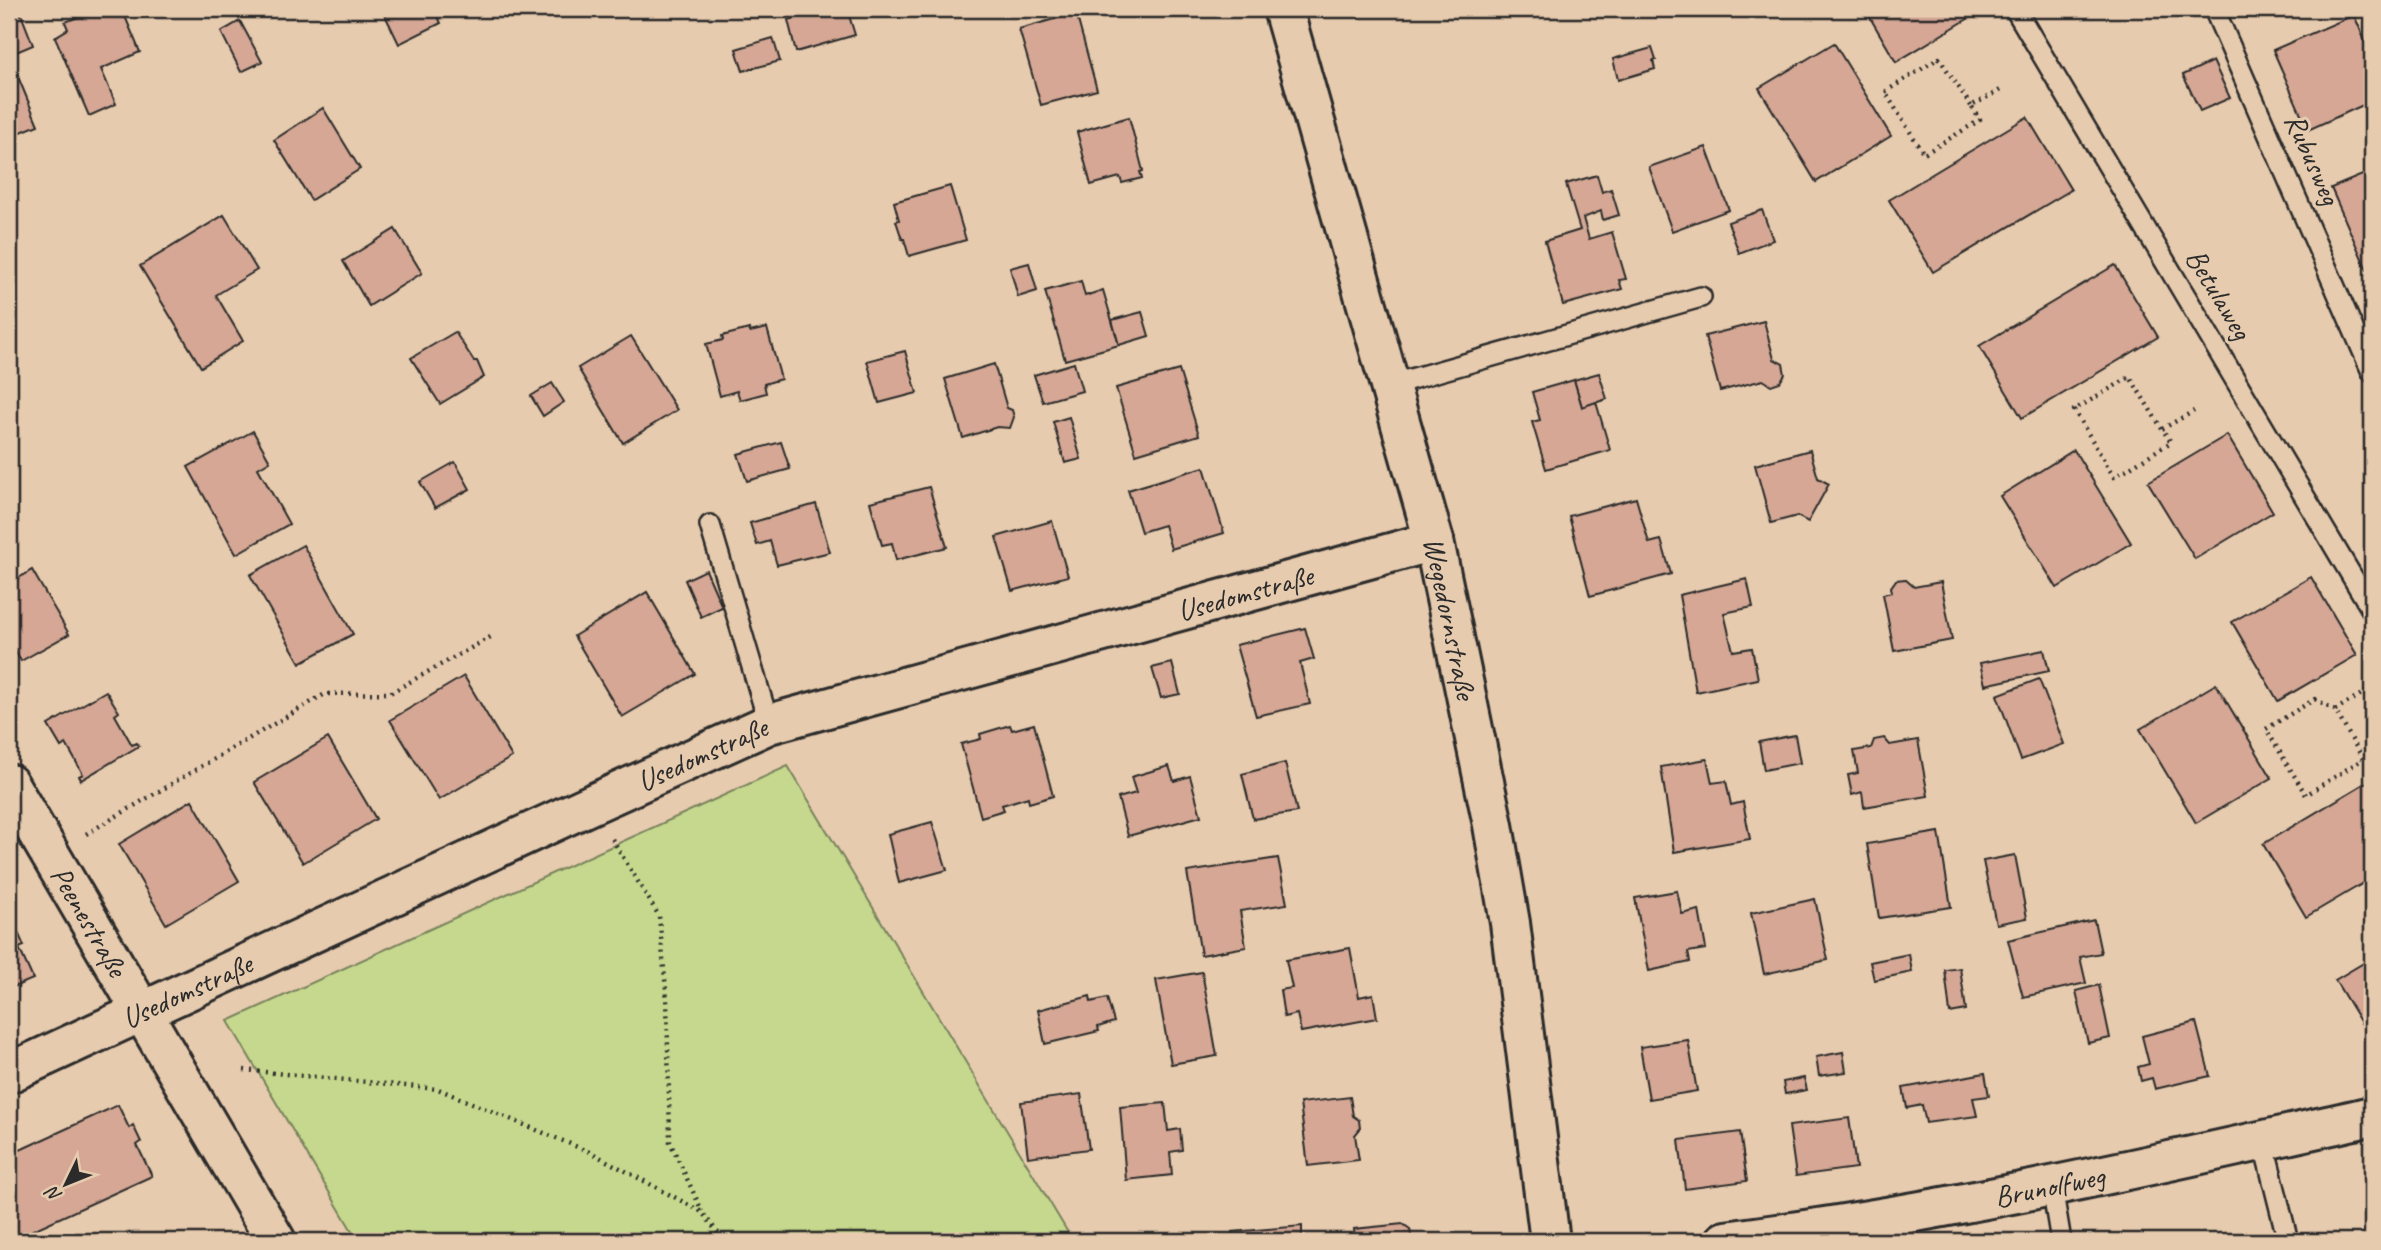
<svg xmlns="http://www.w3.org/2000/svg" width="2381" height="1250" viewBox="0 0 2381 1250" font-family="Caveat,sans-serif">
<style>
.green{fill:#c6d88d;stroke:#78825c;stroke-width:2}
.building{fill:#d5a794;stroke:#2b2b2b;stroke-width:2}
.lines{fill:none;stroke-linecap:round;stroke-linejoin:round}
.service-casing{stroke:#2b2b2b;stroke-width:24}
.minor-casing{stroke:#2b2b2b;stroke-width:44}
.tertiary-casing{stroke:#2b2b2b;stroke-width:44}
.path{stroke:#2b2b2b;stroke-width:4.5;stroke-dasharray:2 5;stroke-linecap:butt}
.service{stroke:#e7cbae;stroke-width:19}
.minor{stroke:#e7cbae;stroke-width:38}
.tertiary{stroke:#e7cbae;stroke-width:38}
.labels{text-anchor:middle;stroke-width:6;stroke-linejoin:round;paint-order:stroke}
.street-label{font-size:30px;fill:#2b2b2b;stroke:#e7cbae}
</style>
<rect width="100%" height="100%" fill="#e7cbae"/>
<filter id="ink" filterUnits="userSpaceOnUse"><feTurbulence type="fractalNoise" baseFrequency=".0143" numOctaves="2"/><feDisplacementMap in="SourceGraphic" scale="14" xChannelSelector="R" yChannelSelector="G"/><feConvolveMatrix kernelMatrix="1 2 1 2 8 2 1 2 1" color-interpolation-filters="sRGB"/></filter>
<g filter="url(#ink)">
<polygon class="green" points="788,766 1073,1241 358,1241 228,1021"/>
<g class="building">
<polygon points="9,9 19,9 33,45 9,55 38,125 9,137"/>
<polygon points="99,9 122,9 140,52 101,69 116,104 89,116 55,37 68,29 65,22"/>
<polygon points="382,9 434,9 441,23 399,44"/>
<polygon points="830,9 847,9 855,35 796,52 788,20"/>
<polygon points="1865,9 1973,9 1976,14 1896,62"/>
<polygon points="1076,13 1097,90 1041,105 1019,29"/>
<polygon points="2354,15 2372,57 2372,101 2308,130 2273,50"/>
<polygon points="240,21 262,62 241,72 221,32"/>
<polygon points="773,38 780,61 743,71 736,49"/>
<polygon points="1834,43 1891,136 1816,182 1759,88"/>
<polygon points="1652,48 1656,60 1653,61 1655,69 1618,80 1613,59"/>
<polygon points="2213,61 2230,98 2200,111 2183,75"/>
<polygon points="323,108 360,169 311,200 274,140"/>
<polygon points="1129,117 1143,171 1140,172 1142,178 1122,183 1120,177 1091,185 1077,132"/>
<polygon points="2027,117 2071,190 1933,272 1889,200"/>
<polygon points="1706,147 1729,210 1672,231 1649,167"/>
<polygon points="2372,171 2372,268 2367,270 2331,188"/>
<polygon points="1597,175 1602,192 1611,189 1619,215 1603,220 1601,211 1583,218 1589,239 1612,232 1626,279 1619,280 1622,289 1563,305 1545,241 1580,230 1566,184"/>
<polygon points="950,186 966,240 909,256 904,239 902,239 896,221 899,220 894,202"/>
<polygon points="1762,210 1773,240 1739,253 1728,222"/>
<polygon points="224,215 257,270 216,295 243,341 201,367 140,266"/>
<polygon points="395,229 422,273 369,306 343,261"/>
<polygon points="1029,263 1037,291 1018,297 1010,268"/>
<polygon points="2115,265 2158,337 2022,418 1979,346"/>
<polygon points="1081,281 1085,296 1103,290 1119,345 1065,360 1045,291"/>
<polygon points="1142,312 1149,336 1119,345 1112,320"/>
<polygon points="1764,321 1774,359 1783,364 1785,374 1780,382 1771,385 1763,380 1720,391 1705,336"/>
<polygon points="767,328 781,379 764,384 766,393 740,400 737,391 720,396 706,344 723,340 722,336 749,329 750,332"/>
<polygon points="455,332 474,361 477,361 484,377 440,404 411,358"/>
<polygon points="631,336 677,410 623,443 578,368"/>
<polygon points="905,351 917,393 879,403 867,361"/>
<polygon points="1074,363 1082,391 1043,402 1034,375"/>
<polygon points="994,364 1007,408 1012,410 1014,417 1010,428 997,427 963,438 945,379"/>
<polygon points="1179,370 1199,435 1136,454 1116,388"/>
<polygon points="1599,373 1607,399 1582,407 1574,380"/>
<polygon points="1574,380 1582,407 1596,402 1610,450 1546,469 1532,422 1540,420 1532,392"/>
<polygon points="552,383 564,402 543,416 531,396"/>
<polygon points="1069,417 1081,459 1065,463 1053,422"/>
<polygon points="253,431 270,461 258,468 289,524 236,554 188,467"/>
<polygon points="2227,435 2273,512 2195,559 2148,482"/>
<polygon points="781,442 790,469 747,481 738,454"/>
<polygon points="1810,450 1818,478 1829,484 1808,522 1797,516 1771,523 1755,465"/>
<polygon points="2074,450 2131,543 2057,588 2000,496"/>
<polygon points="455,462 470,489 435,508 420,482"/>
<polygon points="1204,467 1224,533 1171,549 1164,525 1141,532 1128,490"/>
<polygon points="929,487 947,547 896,560 892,543 882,545 870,502"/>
<polygon points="1636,498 1649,543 1661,540 1671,574 1590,596 1569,516"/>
<polygon points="816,504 830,552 777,565 770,541 757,545 750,523"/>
<polygon points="1052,521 1068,576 1012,591 996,537"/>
<polygon points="303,545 353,634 300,663 250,575"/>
<polygon points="32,570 69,634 21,661 9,640 9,584"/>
<polygon points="706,570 722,607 701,617 685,580"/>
<polygon points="2311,577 2357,655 2278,701 2232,622"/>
<polygon points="1747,579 1753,607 1724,613 1733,651 1752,648 1758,679 1696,692 1679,595"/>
<polygon points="1905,579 1914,587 1941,582 1952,640 1894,651 1883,594 1892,592 1891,587 1896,580"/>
<polygon points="647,592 695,674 622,717 574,636"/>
<polygon points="1305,628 1314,659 1300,663 1310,704 1256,716 1236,645"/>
<polygon points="2044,650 2049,671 1985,685 1980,663"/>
<polygon points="1172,663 1180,694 1161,698 1152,668"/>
<polygon points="464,676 512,757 439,800 390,720"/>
<polygon points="2039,679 2064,744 2021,760 1997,695"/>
<polygon points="2216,684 2272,778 2196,823 2140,729"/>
<polygon points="106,691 119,712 115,715 132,745 137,743 139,746 81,780 79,776 83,774 66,744 61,747 48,725"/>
<polygon points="1034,724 1053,796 1029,803 1028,797 1002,805 1004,810 981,817 961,744 981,739 980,734 1010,725 1012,730"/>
<polygon points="1795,735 1800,763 1764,770 1759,742"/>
<polygon points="328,738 376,819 303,863 254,782"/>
<polygon points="1884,738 1890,745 1918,740 1928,796 1864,807 1862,792 1852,795 1848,775 1858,773 1854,751 1871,748 1874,740"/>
<polygon points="1707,759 1712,783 1726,781 1731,805 1743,802 1750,839 1674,852 1661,767"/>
<polygon points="1285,763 1297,812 1253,819 1242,774"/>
<polygon points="1169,766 1174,781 1190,776 1201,816 1128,836 1118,798 1136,793 1131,777"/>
<polygon points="2372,779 2372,878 2306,917 2263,844"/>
<polygon points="192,800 239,881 166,924 119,844"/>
<polygon points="932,822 947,870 899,883 888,834"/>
<polygon points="1939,832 1951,907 1879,918 1867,844"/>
<polygon points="2015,855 2027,918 1996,924 1983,861"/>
<polygon points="1278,858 1287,904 1240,911 1246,947 1201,955 1187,872"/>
<polygon points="1677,891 1682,914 1699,910 1706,949 1688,952 1690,962 1649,971 1635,898"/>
<polygon points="1815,899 1828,960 1764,974 1751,913"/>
<polygon points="2094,920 2101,953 2080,957 2086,983 2023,997 2008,940"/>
<polygon points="9,925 12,932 17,930 24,946 19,948 33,979 9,989"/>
<polygon points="1350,948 1359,997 1373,994 1377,1018 1301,1032 1297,1014 1284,1017 1280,990 1292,988 1286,960"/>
<polygon points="1909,954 1912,972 1874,980 1870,962"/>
<polygon points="2372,958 2372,1041 2335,980"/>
<polygon points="1960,968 1966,1010 1950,1013 1945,970"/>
<polygon points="1202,972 1217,1056 1171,1064 1156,980"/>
<polygon points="2099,985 2110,1038 2088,1043 2076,991"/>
<polygon points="1090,996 1091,1002 1107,998 1114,1022 1098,1027 1099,1031 1045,1044 1038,1010"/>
<polygon points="2196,1022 2210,1076 2155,1089 2152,1078 2141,1081 2138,1067 2149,1064 2142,1036"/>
<polygon points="1688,1040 1697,1091 1649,1099 1640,1047"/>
<polygon points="1843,1052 1846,1072 1819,1076 1816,1057"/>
<polygon points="1985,1073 1989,1096 1973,1098 1977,1116 1926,1123 1922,1105 1907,1108 1903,1088"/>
<polygon points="1804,1078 1807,1090 1785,1094 1783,1082"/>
<polygon points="1081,1094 1089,1149 1028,1157 1021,1102"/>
<polygon points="1350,1097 1353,1116 1359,1120 1360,1129 1355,1135 1359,1160 1308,1166 1300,1103"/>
<polygon points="1165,1103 1168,1131 1180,1129 1182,1150 1170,1152 1172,1175 1126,1180 1120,1107"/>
<polygon points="118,1105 129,1128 133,1125 141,1142 137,1145 152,1176 9,1241 9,1155"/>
<polygon points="1849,1118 1856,1168 1796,1176 1789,1126"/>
<polygon points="1740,1132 1747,1181 1685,1189 1679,1140"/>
<polygon points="1403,1224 1410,1229 1412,1241 1355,1241 1354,1229"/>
<polygon points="1302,1226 1302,1241 1233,1241 1232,1232"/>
</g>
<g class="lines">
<g class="service-casing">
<g id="service">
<polyline points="2015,9 2372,610"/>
<polyline points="2214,9 2372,372"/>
<polyline points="1390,385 1701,297"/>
<polyline points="710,525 769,724"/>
<polyline points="2263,1141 2288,1241"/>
<polyline points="2052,1187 2061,1241"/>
</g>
</g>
<g class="minor-casing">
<g id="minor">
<path id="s1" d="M9,784l267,457"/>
<path id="s2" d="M9,1073l583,-269 177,-80 665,-183"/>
<path id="s3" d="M1725,1241c218,-27 432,-77 647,-125"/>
</g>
</g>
<g class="tertiary-casing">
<g id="tertiary">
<path id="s4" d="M1283,9l151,532 59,284 17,98 40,318"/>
</g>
</g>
<g class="path">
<polyline points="2302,9 2306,9"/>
<polyline points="2249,16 2265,9"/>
<polyline points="1971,106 1939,58 1885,92 1924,154 1980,120 1971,106 2004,88"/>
<polyline points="2162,429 2130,377 2074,410 2114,477 2171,442 2162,429 2194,411"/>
<polygon points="2315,699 2335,710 2363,759 2306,795 2266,729"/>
<polyline points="2335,710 2372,688"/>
<polyline points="86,834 325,694 390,693 494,635"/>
<polyline points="612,839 659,916 667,1000 670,1142 702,1211"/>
<polyline points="9,889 21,883"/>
<polyline points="244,1070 438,1089 592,1153 702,1212 724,1241"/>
</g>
<use href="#service" class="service"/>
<use href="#minor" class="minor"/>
<use href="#tertiary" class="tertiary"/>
</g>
</g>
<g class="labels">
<g class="street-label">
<text transform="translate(2313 159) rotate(66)" y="10">Rubusweg</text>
<text transform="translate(2219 294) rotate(59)" y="10">Betulaweg</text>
<text dy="10" stroke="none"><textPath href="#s2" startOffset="1330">Usedomstraße</textPath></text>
<text dy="10" stroke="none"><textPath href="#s4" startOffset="632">Wegedornstraße</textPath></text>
<text dy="10" stroke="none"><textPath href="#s2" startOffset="763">Usedomstraße</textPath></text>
<text dy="10" stroke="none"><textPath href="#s1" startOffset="159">Peenestraße</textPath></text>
<text dy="10" stroke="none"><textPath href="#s2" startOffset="196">Usedomstraße</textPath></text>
<text dy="10" stroke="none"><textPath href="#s3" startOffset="329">Brunolfweg</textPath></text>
</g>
</g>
<rect width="2381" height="1250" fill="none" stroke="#e7cbae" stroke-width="35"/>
<rect x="18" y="18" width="2346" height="1215" fill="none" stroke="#2b2b2b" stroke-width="2.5" filter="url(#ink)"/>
<g transform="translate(66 1184) rotate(227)" stroke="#e7cbae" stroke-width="5" paint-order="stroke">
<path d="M0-5L12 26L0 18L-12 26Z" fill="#2b2b2b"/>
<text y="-10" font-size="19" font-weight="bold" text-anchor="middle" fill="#2b2b2b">N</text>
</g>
</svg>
